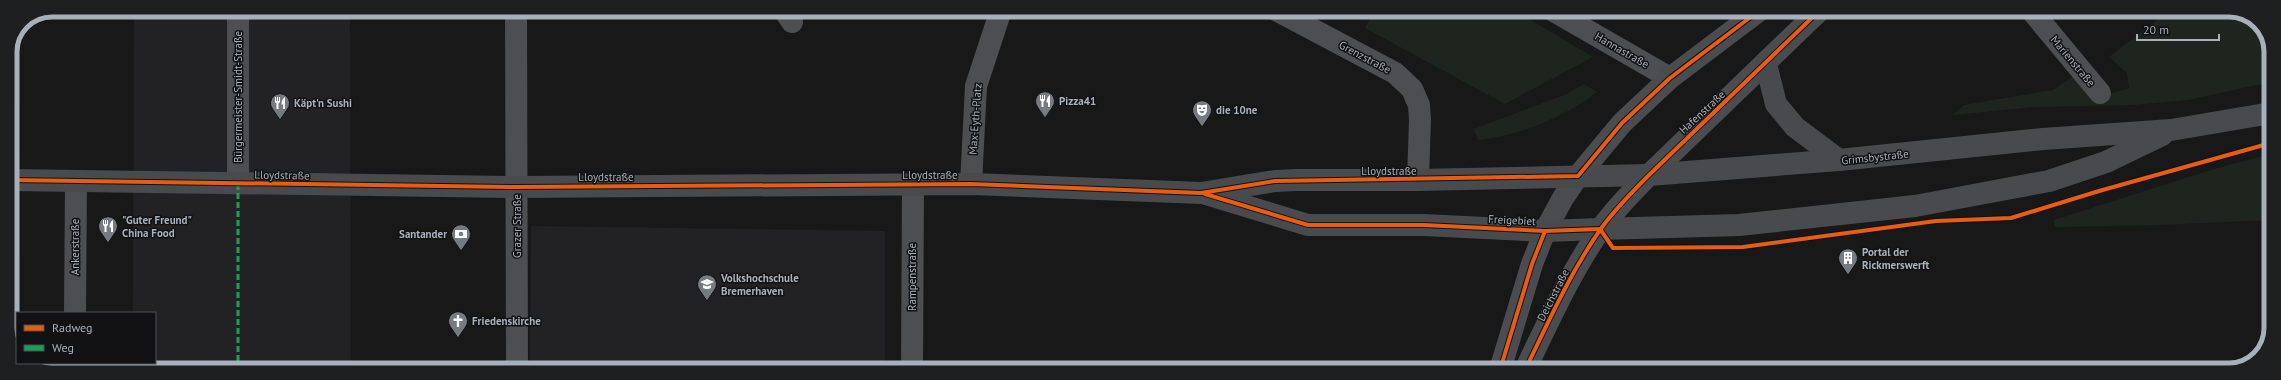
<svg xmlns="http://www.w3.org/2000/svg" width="2281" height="380" viewBox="0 0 2281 380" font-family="'PT Sans',sans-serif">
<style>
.built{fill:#222224}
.green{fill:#1e251e}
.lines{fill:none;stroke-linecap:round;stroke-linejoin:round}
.minor{stroke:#4c4e51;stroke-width:22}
.tertiary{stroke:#4c4e51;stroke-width:22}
.secondary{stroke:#4a4c4f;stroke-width:22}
.primary{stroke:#494a4d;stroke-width:22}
.trunk{stroke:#494a4d;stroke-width:22}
.quiet{stroke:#1a9f57;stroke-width:3;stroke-dasharray:6 3;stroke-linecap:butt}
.cycleway-casing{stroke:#121214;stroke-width:6}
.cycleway{stroke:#e95d12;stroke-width:4}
.labels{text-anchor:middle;stroke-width:3;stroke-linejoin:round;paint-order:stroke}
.street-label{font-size:11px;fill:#a8b0ba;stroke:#121214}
.poi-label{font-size:11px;font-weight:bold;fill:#a8b0ba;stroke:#121214;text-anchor:start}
.rim{fill:none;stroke:#a8b0ba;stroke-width:5}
</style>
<rect width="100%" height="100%" fill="#181818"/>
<g class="built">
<polygon points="134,10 350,10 351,370 133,370 133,363 155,363 155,313 133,313"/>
<polygon points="531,226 885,231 885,370 530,370"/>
</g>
<g class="green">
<polygon points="1375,10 1514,10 1593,57 1505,104 1365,28"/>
<polygon points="2170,10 2235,10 2259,22 2271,46 2271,82 2188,100 2133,105 2035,107 1953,115 1964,105 2053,90 2074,76 2100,97 2129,88 2127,73 2109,57"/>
<path d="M1584,84l13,8c-34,26 -77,43 -119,48l-4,-11 93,-35z"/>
<polygon points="2271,154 2271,220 2159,225 2054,227 2054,220 2214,169"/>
</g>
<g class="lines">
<g class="minor">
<polyline points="516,10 517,370"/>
<polyline points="784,10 792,22"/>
<polyline points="1276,10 1395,73 1412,89 1419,105 1420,120 1418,180"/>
<polyline points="1552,10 1670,78"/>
<polyline points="2031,10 2100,93"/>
<polyline points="971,184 976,86 1001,10"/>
<polyline points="75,313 76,181"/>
<polyline points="75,370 75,363"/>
<polyline points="912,370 913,184"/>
</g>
<polyline class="tertiary" points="238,10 238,183"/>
<g class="secondary">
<polyline points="1500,370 1532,264 1545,231 1563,198 1578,176 1622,123 1670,78 1760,10"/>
<path d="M1525,370c23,-47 45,-97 75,-140 14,-20 32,-38 49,-55l171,-165"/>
</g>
<g class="primary">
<polyline points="10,180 517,187 971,184 1201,193 1275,181 1296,180 1418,180 1649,175"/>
<polyline points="1206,194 1308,225 1424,225 1545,231 1600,229"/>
</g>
<g class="trunk">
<polyline points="1766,64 1776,104 1795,127 1839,160"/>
<polyline points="1649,175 1839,160 2043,139 2171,130 2271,113"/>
<polyline points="1600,229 1739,225 1915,206 2049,181 2106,162 2162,135"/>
</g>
<polyline class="quiet" points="238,370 238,183"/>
<g class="cycleway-casing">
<g id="cycleway">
<polyline points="10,180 517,187 971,184 1201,193 1275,181 1578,176 1622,123 1670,78 1760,10"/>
<polyline points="1205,194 1308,225 1424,225 1545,231 1600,229"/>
<polyline points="1600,229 1613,248 1743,247 1936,221 2011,218 2099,191 2271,143"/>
<polyline points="1500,370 1532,264 1545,231"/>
<path d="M1525,370c23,-47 45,-97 75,-140 14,-20 32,-38 49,-55l171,-165"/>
</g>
</g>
<use href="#cycleway" class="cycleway"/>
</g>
<defs>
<g id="restaurant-pin" transform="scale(1)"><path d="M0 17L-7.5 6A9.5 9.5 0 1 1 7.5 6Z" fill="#767b81" stroke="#121214"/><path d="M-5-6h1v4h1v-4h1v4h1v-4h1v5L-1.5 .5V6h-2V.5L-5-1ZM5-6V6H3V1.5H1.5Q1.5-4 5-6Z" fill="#fff"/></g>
<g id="theatre-pin" transform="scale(1)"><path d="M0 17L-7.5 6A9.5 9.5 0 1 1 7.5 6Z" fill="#767b81" stroke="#121214"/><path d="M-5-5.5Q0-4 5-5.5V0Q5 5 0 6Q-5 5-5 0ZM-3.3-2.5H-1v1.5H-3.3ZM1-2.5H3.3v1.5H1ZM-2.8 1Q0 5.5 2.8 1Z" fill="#fff"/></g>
<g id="bank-pin" transform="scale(1)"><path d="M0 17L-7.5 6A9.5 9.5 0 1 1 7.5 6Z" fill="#767b81" stroke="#121214"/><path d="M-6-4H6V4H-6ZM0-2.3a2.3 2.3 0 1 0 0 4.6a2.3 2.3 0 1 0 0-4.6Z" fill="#fff"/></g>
<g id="building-pin" transform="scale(1)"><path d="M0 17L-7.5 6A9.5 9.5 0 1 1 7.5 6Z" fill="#767b81" stroke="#121214"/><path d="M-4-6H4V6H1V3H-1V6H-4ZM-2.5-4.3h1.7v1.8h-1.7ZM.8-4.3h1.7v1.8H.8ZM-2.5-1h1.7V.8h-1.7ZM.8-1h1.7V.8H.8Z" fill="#fff"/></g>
<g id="university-pin" transform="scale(1)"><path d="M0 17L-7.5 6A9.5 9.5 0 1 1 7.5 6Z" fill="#767b81" stroke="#121214"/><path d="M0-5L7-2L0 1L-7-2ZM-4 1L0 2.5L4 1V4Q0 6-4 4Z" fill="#fff"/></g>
<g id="church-pin" transform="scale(1)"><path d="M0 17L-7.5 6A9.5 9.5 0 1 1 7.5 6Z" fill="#767b81" stroke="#121214"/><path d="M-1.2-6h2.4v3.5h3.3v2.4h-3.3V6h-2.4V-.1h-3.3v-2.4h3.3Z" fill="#fff"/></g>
</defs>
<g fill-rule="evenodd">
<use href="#restaurant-pin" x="1045" y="101"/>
<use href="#restaurant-pin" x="280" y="103"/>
<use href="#theatre-pin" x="1202" y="110"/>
<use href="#restaurant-pin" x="108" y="226"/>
<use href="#bank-pin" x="461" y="234"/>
<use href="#building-pin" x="1848" y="258"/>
<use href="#university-pin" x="707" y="284"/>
<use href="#church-pin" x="458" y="321"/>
</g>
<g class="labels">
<g class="street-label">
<text transform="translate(1622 50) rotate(30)" y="4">Hannastraße</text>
<text transform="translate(1365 57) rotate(28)" y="4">Grenzstraße</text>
<text transform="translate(2073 61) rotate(50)" y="4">Marienstraße</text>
<text transform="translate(238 97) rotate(-90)" y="4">Bürgermeister-Smidt-Straße</text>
<text transform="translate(1702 112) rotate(-43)" y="4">Hafenstraße</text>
<text transform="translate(975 119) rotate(-86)" y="4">Max-Eyth-Platz</text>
<text transform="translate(1875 157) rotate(-6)" y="4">Grimsbystraße</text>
<text x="1389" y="175">Lloydstraße</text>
<text transform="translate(282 175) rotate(1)" y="4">Lloydstraße</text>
<text x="930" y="179">Lloydstraße</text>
<text x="606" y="181">Lloydstraße</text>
<text transform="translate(1512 220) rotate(3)" y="4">Freigebiet</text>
<text transform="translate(517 226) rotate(-90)" y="4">Grazer Straße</text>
<text transform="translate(75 247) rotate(-90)" y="4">Ankerstraße</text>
<text transform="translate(912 277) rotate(-90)" y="4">Rampenstraße</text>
<text transform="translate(1553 295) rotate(-63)" y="4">Deichstraße</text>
</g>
<g class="poi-label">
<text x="1059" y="105">Pizza41</text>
<text x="294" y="107">Käpt'n Sushi</text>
<text x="1216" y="114">die 10ne</text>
<text x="122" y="224">"Guter Freund"<tspan x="122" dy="13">China Food</tspan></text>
<text x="447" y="238" text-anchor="end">Santander</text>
<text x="1862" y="256">Portal der<tspan x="1862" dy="13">Rickmerswerft</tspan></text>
<text x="721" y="282">Volkshochschule<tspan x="721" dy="13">Bremerhaven</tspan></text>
<text x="472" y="325">Friedenskirche</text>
</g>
</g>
<path d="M0 0H2281V380H0ZM52 17H2229A35 35 0 0 1 2264 52V328A35 35 0 0 1 2229 363H52A35 35 0 0 1 17 328V52A35 35 0 0 1 52 17Z" fill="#1e1f21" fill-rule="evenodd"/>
<path class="rim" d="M52 17H2229A35 35 0 0 1 2264 52V328A35 35 0 0 1 2229 363H52A35 35 0 0 1 17 328V52A35 35 0 0 1 52 17Z"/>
<rect x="16" y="312" width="140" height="52" fill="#121214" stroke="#4e5156"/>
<rect x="24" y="325" width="20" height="6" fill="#e95d12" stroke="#4e5156"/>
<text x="52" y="332" font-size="12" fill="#a8b0ba">Radweg</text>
<rect x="24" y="345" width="20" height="6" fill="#1a9f57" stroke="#4e5156"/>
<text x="52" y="352" font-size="12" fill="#a8b0ba">Weg</text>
<path d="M2137 34v6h82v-6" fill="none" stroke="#a8b0ba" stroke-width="2"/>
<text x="2143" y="34" font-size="12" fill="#a8b0ba" stroke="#121214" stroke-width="3" paint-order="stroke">20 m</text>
</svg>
